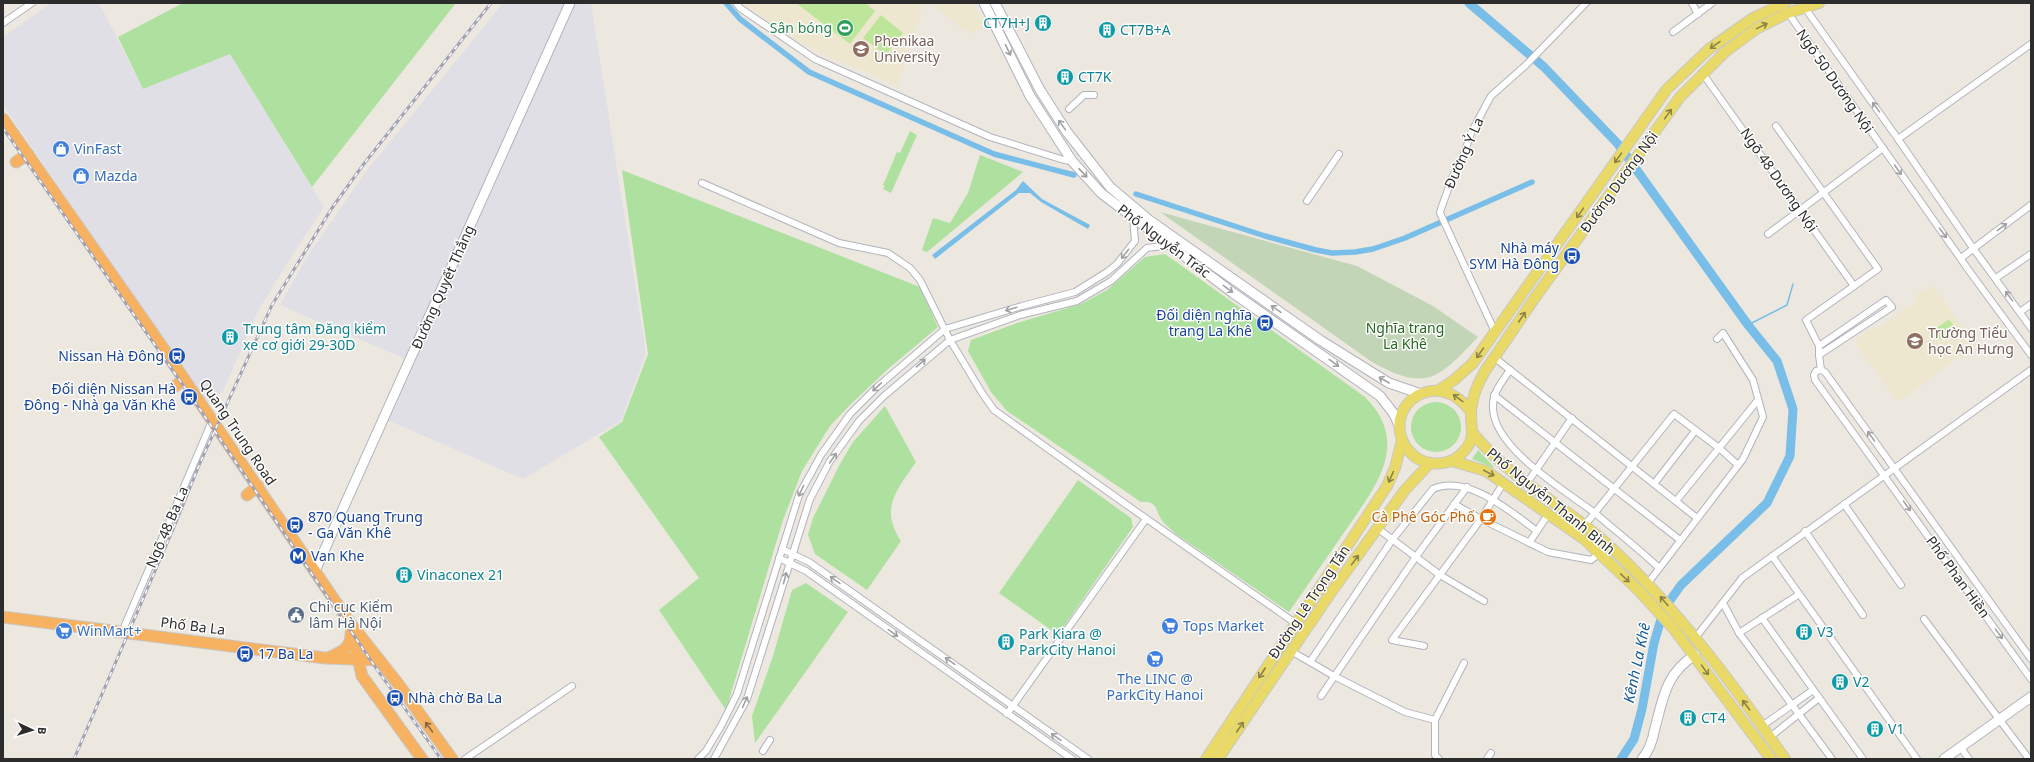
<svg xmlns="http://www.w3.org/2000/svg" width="2034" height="762" viewBox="0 0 2034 762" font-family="'Noto Sans',sans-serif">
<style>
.industrial{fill:#e1dfe6}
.education{fill:#ede7cf}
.green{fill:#aee09f}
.cemetery{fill:#c3d5b7}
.pitch{fill:#bee69b}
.water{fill:#78bee8}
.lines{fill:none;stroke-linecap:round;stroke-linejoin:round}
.stream{stroke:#78bee8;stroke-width:1.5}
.canal{stroke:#78bee8;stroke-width:5.5}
.river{stroke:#78bee8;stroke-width:9}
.street-casing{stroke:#b2b3be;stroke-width:8}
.secondary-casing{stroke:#b2b3be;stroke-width:11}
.primary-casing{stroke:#c8c8c8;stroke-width:12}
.highway-casing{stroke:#c8c8c8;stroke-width:13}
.street{stroke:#fff;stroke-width:6}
.secondary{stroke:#fff;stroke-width:9}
.primary{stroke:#e9d967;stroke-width:10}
.highway{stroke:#f6b161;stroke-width:11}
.rail-casing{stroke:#a2a2b5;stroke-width:3}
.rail{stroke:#fff;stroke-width:1.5;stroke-dasharray:4.5;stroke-linecap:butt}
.oneway{stroke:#8a824a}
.oneway2{stroke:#a0a0a0}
.oneway3{stroke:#876844}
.labels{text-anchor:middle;stroke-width:3;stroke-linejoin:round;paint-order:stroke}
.culture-label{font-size:14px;fill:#0d838f;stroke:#fff;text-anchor:start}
.leisure-label{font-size:14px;fill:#27864d;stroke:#fff;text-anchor:end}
.education-label{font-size:14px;fill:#785e54;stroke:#fff;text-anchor:start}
.street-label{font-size:14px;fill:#2c2c2c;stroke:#fff}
.shop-label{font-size:14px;fill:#366cbe;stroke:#fff;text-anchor:start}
.transit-label{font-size:14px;fill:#164399;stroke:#fff;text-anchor:end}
.park-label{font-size:14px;fill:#26661f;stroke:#fff}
.food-label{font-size:14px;fill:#c56008;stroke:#fff;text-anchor:end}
.service-label{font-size:14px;fill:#4e5e75;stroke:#fff;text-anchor:start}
.water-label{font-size:15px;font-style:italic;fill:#155c97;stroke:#fff}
</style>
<rect width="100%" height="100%" fill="#ede8df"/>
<g class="industrial">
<polygon points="51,3 99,3 143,89 230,54 324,207 293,254 258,311 223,391 207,403 3,105 3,37"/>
<polygon points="503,3 591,3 646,353 621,421 523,479 387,420 413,362 280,305 305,260 364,174"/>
</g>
<g class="education">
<polygon points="741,3 924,3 898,86 827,56 799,42"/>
<polygon points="930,3 973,3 985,27 969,34"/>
<polygon points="1932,285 1977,346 1961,358 1958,357 1902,400 1896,400 1856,344 1857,339 1874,327 1879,328 1883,325 1914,303 1916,295"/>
</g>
<g class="green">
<polygon points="183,3 456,3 312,187 230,54 143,89 118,37"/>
<polygon points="910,131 917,135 891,193 883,189 885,186 883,185 897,152 900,153"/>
<polygon points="980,155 1023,172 927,252 922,250 933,218 950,223 968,193"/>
<polygon points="622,170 920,287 938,327 888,369 850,405 830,426 802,471 783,520 726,710 659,610 699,578 599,437 622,422 648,354"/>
<path d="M1165,254l200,143c48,48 8,93 -22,137 -18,26 -36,52 -54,78l-113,-78c-4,-4 -8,-7 -12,-11 -9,-10 -5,-23 -23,-21l-134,-91 -16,-19 -23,-41 3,-11 46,-17 64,-19 26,-14 38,-33z"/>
<circle cx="1436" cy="427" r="25"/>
<path d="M885,406l31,56c-19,28 -37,46 -15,79l-34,49 -52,-36 -7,-19 5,-17 27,-54 13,-22z"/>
<polygon points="1478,450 1494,467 1494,468 1472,459"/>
<polygon points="1078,480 1131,518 1133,527 1058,635 999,593"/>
<polygon points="806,583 848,612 755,743 752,716 773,656 792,590"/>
</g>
<path class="cemetery" d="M1160,212l197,54 76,40 45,31c-39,41 -51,56 -106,25z"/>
<g class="pitch">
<polygon points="796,3 865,3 875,11 850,44"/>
<polygon points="881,15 903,33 886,55 863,38"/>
<polygon points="1949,319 1956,329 1940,340 1934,330"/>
</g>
<polygon class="water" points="1023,181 1042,199 1090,225 1088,229 1041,202 1030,193 1019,193 935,259 932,255 1016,190"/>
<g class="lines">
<polyline class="stream" points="1748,325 1787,305 1793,284"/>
<g class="canal">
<polyline points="726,3 740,19 809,72 994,154 1074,175"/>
<polyline points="1136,194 1265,236 1316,250 1332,253 1355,252 1373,249 1405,238 1532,182"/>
</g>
<polyline class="river" points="1469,3 1544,67 1618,144 1748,325 1777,361 1793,409 1790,456 1767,503 1681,585 1664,609 1654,643 1642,709 1634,739 1621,759"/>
<g class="street-casing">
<g id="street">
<polyline points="736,3 740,8 815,59 990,137 1064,160 1072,161"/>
<polyline points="1692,3 1698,14"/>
<polyline points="1805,8 1898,139 1973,248 2031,328"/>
<polyline points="1788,13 1970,272 2031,355"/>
<polyline points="3,23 32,3"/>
<polyline points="1673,32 1712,3"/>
<polyline points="1703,74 1854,286"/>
<polyline points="1069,109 1084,95 1094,95"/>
<polyline points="1776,126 1878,269 1806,320 1819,346 1819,355 1892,307 1886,300 1819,346"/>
<polyline points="1898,139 2031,44"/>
<polyline points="702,183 839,243 888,253 910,268 920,280 950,340 982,393 994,410 1124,503 1295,623"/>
<polyline points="1307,201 1339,154"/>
<polyline points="1768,234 1883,148"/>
<polyline points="1961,258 2031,205"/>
<polyline points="1996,278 2031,254"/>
<polyline points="2020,312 2031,304"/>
<polyline points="1495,332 1440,213 1441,209 1452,178 1464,154 1471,133 1491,96 1526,65 1586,3"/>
<polyline points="1819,355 1821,370"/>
<polyline points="1495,358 1697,518"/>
<path d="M1510,370c-8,12 -18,23 -17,38 1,41 73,83 103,106 21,18 43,35 63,54"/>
<polyline points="1494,395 1680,540"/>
<polyline points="1527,483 1572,418"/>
<polyline points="1654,484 1695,431"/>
<polyline points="1676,501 1758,400"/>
<polyline points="1454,504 1481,519 1548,552 1591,560 1600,553"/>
<polyline points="1844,504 1901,585"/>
<polyline points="1585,525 1674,414 1719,448 1738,465"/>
<polyline points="1377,528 1440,575 1484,601"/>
<polyline points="1805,531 1863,615"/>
<polyline points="1529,543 1549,513"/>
<polyline points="782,549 809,562 1088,759"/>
<polyline points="1772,556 1917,759"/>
<polyline points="779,558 806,571 1072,759"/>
<polyline points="1648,583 1743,459 1763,417 1753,380 1723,333 1717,339"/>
<polyline points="1723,603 1739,633 1832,759"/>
<polyline points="1762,618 1863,759"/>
<polyline points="1924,619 2029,759"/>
<polyline points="122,632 212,421"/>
<polyline points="1739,633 1798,595"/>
<polyline points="1696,637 1742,578 2031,370"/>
<polyline points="1424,646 1392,640 1481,519 1504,482"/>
<polyline points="1291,651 1334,676 1405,712 1435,720"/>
<polyline points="2031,659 1825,372 1821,370 1816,371 1814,375 1815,380 2031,679"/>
<path d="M1310,662l82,-122 41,-51c35,-15 78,23 104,42"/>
<polyline points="1321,696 1415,558 1467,487"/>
<polyline points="1007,714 1146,519"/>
<polyline points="1762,726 1813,690"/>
<polyline points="1770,737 1819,698"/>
<polyline points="1961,748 1969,759"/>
<polyline points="763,751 770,740"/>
<polyline points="465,759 572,686"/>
<polyline points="698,759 706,751 721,726 737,694 799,495 821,455 850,414 876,388 945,329 1022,306 1075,292 1107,272 1117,264 1135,241 1133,218"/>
<polyline points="714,759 747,699 810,499 830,461 859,421 884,396 950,340 1020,315 1077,301 1111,281 1147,248 1169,245"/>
<polyline points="1439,759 1435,755 1435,720 1464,663"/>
<polyline points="1487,759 1491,753"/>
</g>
</g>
<g class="secondary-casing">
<g id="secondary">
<polyline points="984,3 1030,96 1072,161 1101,193 1233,293 1380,396 1394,414 1400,428"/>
<polyline points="995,3 1040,90 1067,132 1110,187 1149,220 1320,340 1389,383 1421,394"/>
<polyline points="315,571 570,3"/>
<path d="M1642,759c8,-9 11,-20 13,-31 8,-30 11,-55 40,-73"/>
<polyline points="1944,759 2031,697"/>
</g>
</g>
<g class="primary-casing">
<g id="primary">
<polyline points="1439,390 1454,380 1473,363 1667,89 1709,49 1753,18 1785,3"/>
<path d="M1471,412c-34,-48 -91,-5 -65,35 6,9 15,15 25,16 12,2 25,-2 33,-12 13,-14 6,-24 7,-40 1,-14 7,-28 14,-40l49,-72 146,-202 45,-45 31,-23 32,-16 31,-10"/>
<path d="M1473,433c36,46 90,71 133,110 69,63 126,139 179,216"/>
<polyline points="1452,461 1486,471 1584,539 1638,590 1673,628 1771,759"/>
<polyline points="1206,759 1387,486 1395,468 1402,440"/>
<polyline points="1218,759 1332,591 1405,490 1430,463"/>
</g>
</g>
<g class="highway-casing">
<g id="highway">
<polyline points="3,119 152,332 350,623 399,685 452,759"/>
<polyline points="16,162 28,154"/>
<polyline points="174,387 184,379"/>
<polyline points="247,495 258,486"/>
<polyline points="3,617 325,658 379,660"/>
<polyline points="351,628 362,676 422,759"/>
<path d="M330,657c12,-5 21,-9 21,-23"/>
</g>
</g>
<use href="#street" class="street"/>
<use href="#secondary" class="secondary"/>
<use href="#primary" class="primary"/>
<use href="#highway" class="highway"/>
<g class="rail-casing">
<g id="rail">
<polyline points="3,128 197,405 376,668 441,759"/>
<polyline points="74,759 174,527 200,463 272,305 332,208 363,165 491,3"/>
</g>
</g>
<use href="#rail" class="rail"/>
</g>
<defs><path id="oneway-shaft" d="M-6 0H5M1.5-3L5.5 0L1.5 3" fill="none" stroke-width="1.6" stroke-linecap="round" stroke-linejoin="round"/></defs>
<g class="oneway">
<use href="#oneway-shaft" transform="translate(1762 26) rotate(-26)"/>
<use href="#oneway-shaft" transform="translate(1715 45) rotate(145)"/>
<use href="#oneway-shaft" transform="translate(1668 114) rotate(-55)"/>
<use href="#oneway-shaft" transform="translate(1618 158) rotate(125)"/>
<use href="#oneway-shaft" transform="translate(1580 213) rotate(125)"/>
<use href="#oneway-shaft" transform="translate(1522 317) rotate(-56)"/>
<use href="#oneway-shaft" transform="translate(1480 353) rotate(125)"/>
<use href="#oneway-shaft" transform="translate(1458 398) rotate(-144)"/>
<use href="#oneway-shaft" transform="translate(1489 473) rotate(28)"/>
<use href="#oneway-shaft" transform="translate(1391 477) rotate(114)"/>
<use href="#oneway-shaft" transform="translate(1355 560) rotate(-54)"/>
<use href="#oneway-shaft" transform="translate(1625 578) rotate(44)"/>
<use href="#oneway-shaft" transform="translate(1664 601) rotate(-131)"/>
<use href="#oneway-shaft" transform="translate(1705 670) rotate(55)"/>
<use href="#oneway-shaft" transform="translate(1262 673) rotate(123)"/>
<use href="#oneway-shaft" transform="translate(1746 705) rotate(-127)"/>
<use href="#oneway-shaft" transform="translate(1240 727) rotate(-56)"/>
</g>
<g class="oneway2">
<use href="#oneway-shaft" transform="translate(1008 50) rotate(64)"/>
<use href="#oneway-shaft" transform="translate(1876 107) rotate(-126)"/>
<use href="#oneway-shaft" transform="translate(1062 125) rotate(-125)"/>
<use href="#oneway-shaft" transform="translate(1898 170) rotate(56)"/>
<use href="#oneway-shaft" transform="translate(1083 173) rotate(47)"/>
<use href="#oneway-shaft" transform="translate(2002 227) rotate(-36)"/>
<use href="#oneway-shaft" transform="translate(1943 233) rotate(54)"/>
<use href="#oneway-shaft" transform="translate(1125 254) rotate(128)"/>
<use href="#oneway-shaft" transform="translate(1228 289) rotate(36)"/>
<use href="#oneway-shaft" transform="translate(2009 296) rotate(-126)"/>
<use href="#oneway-shaft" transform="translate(1011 309) rotate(163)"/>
<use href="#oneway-shaft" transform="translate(1276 309) rotate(-145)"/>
<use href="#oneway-shaft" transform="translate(921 363) rotate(-41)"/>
<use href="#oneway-shaft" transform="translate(1334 363) rotate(36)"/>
<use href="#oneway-shaft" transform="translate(1384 380) rotate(-150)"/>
<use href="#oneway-shaft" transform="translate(877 387) rotate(137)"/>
<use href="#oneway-shaft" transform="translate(1871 436) rotate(-126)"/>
<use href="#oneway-shaft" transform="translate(833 458) rotate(-56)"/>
<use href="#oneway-shaft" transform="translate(801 491) rotate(116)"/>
<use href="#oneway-shaft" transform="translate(1907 506) rotate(54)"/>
<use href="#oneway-shaft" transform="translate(785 578) rotate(-75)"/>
<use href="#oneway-shaft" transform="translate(835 580) rotate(-145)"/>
<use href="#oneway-shaft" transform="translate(893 633) rotate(36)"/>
<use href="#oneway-shaft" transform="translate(1999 634) rotate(54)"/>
<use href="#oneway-shaft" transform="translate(950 661) rotate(-145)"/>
<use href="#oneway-shaft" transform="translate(745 702) rotate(-66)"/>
<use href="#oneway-shaft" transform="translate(1056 737) rotate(-145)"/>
</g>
<use class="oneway3" href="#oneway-shaft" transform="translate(429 727) rotate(-126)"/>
<defs>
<g id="building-disc" transform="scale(0.9)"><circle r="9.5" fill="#0f9aa8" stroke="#fff"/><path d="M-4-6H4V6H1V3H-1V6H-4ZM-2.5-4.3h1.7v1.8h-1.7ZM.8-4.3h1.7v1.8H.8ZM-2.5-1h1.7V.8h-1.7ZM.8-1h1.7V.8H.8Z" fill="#fff"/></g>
<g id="stadium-disc" transform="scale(0.9)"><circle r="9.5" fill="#2e9e5b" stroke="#fff"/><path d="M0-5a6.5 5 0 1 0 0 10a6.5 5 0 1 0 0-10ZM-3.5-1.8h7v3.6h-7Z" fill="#fff"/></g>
<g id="university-disc" transform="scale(0.9)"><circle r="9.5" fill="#8d6e63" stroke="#fff"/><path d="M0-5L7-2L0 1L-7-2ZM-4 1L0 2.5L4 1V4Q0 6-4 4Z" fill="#fff"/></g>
<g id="shop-disc" transform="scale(0.9)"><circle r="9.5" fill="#3f7fe0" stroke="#fff"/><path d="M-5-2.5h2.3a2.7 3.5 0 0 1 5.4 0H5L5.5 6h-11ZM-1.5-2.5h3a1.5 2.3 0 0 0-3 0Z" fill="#fff"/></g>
<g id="bus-disc" transform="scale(0.9)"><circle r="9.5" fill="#1a4fb4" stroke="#fff"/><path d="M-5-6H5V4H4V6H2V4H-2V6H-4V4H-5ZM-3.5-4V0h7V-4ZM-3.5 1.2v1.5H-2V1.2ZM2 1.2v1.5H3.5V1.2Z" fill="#fff"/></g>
<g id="school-disc" transform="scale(0.9)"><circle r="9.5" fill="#8d6e63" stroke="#fff"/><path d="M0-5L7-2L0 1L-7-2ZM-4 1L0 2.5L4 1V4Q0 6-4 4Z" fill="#fff"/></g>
<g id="cafe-disc" transform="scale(0.9)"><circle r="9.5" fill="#e8710a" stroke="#fff"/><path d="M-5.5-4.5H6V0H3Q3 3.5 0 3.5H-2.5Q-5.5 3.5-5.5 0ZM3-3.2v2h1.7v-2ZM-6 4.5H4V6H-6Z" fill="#fff"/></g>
<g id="metro-disc" transform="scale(0.9)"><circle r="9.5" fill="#1a4fb4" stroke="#fff"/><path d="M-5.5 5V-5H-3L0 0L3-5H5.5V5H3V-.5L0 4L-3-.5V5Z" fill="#fff"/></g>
<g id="civic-disc" transform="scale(0.9)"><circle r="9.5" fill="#5c6f8a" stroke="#fff"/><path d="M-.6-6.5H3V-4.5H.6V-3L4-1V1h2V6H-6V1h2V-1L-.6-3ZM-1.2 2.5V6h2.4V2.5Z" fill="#fff"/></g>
<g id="supermarket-disc" transform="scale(0.9)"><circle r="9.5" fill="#3f7fe0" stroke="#fff"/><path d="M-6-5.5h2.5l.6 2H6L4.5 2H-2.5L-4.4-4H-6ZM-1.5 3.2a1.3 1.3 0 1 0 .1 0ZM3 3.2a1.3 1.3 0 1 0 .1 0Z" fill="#fff"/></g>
</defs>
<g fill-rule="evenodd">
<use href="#building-disc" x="1043" y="23"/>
<use href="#stadium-disc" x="845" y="28"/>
<use href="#building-disc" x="1107" y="30"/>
<use href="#university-disc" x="861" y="49"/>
<use href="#building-disc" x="1065" y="77"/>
<use href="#shop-disc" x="61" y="149"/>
<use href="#shop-disc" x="81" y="176"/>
<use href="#bus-disc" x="1572" y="256"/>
<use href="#bus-disc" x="1265" y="323"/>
<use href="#building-disc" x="230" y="337"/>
<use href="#school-disc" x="1915" y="341"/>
<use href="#bus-disc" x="177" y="356"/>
<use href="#bus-disc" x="189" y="397"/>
<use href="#cafe-disc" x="1488" y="517"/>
<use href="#bus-disc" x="295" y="525"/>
<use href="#metro-disc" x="298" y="556"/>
<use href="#building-disc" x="404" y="575"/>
<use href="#civic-disc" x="296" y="615"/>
<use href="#supermarket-disc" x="1170" y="626"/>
<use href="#supermarket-disc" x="64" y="631"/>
<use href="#building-disc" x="1804" y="632"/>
<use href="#building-disc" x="1006" y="642"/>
<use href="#bus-disc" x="245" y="654"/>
<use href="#supermarket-disc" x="1155" y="659"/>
<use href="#building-disc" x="1840" y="682"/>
<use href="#bus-disc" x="395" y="698"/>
<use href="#building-disc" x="1688" y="718"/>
<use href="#building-disc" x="1875" y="729"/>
</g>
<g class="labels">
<g class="culture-label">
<text x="1030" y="28" text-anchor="end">CT7H+J</text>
<text x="1120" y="35">CT7B+A</text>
<text x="1078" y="82">CT7K</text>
<text x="243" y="334">Trung tâm Đăng kiểm<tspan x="243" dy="16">xe cơ giới 29-30D</tspan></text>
<text x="417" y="580">Vinaconex 21</text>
<text x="1817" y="637">V3</text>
<text x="1019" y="639">Park Kiara @<tspan x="1019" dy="16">ParkCity Hanoi</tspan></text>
<text x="1853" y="687">V2</text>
<text x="1701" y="723">CT4</text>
<text x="1888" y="734">V1</text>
</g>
<g class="leisure-label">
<text x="832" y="33">Sân bóng</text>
</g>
<g class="education-label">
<text x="874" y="46">Phenikaa<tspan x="874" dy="16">University</tspan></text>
<text x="1928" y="338">Trường Tiểu<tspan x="1928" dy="16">học An Hưng</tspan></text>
</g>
<g class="street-label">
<text transform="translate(1835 81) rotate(55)" y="5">Ngõ 50 Dương Nội</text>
<text transform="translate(1464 153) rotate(-66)" y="5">Đường Ỷ La</text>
<text transform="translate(1779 180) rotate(55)" y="5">Ngõ 48 Dương Nội</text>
<text transform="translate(1619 182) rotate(-54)" y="5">Đường Dương Nội</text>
<text transform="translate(1164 241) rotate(37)" y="5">Phố Nguyễn Trác</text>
<text transform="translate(443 287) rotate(-66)" y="5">Đường Quyết Thắng</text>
<text transform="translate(238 432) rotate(56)" y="5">Quang Trung Road</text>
<text transform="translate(1551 501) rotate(39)" y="5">Phố Nguyễn Thanh Bình</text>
<text transform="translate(167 527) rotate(-67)" y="5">Ngõ 48 Ba La</text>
<text transform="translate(1958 577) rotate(54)" y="5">Phố Phan Hiền</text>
<text transform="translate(1309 602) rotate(-56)" y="5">Đường Lê Trọng Tấn</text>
<text transform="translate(193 626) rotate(7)" y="5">Phố Ba La</text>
</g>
<g class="shop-label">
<text x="74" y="154">VinFast</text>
<text x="94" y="181">Mazda</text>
<text x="1183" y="631">Tops Market</text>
<text x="77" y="636">WinMart+</text>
<text x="1155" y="684" text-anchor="middle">The LINC @<tspan x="1155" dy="16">ParkCity Hanoi</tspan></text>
</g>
<g class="transit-label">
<text x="1559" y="253">Nhà máy<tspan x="1559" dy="16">SYM Hà Đông</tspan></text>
<text x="1252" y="320">Đối diện nghĩa<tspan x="1252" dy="16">trang La Khê</tspan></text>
<text x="164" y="361">Nissan Hà Đông</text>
<text x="176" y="394">Đối diện Nissan Hà<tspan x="176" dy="16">Đông - Nhà ga Văn Khê</tspan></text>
<text x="308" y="522" text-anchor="start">870 Quang Trung<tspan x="308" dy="16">- Ga Văn Khê</tspan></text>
<text x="311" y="561" text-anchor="start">Van Khe</text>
<text x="258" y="659" text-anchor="start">17 Ba La</text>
<text x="408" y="703" text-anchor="start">Nhà chờ Ba La</text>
</g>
<g class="park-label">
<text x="1405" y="333">Nghĩa trang<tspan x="1405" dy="16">La Khê</tspan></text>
</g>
<g class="food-label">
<text x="1475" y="522">Cà Phê Góc Phố</text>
</g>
<g class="service-label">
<text x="309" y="612">Chi cục Kiểm<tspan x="309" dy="16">lâm Hà Nội</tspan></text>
</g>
<g class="water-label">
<text transform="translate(1637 663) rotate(-78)" y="5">Kênh La Khê</text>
</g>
</g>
<rect width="2034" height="762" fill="none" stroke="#2c2c2c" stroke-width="8"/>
<g transform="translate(32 730) rotate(94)" stroke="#ffffff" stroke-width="3" paint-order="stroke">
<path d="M0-3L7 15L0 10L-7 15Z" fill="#2c2c2c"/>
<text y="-6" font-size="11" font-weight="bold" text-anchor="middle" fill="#2c2c2c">B</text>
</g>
</svg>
